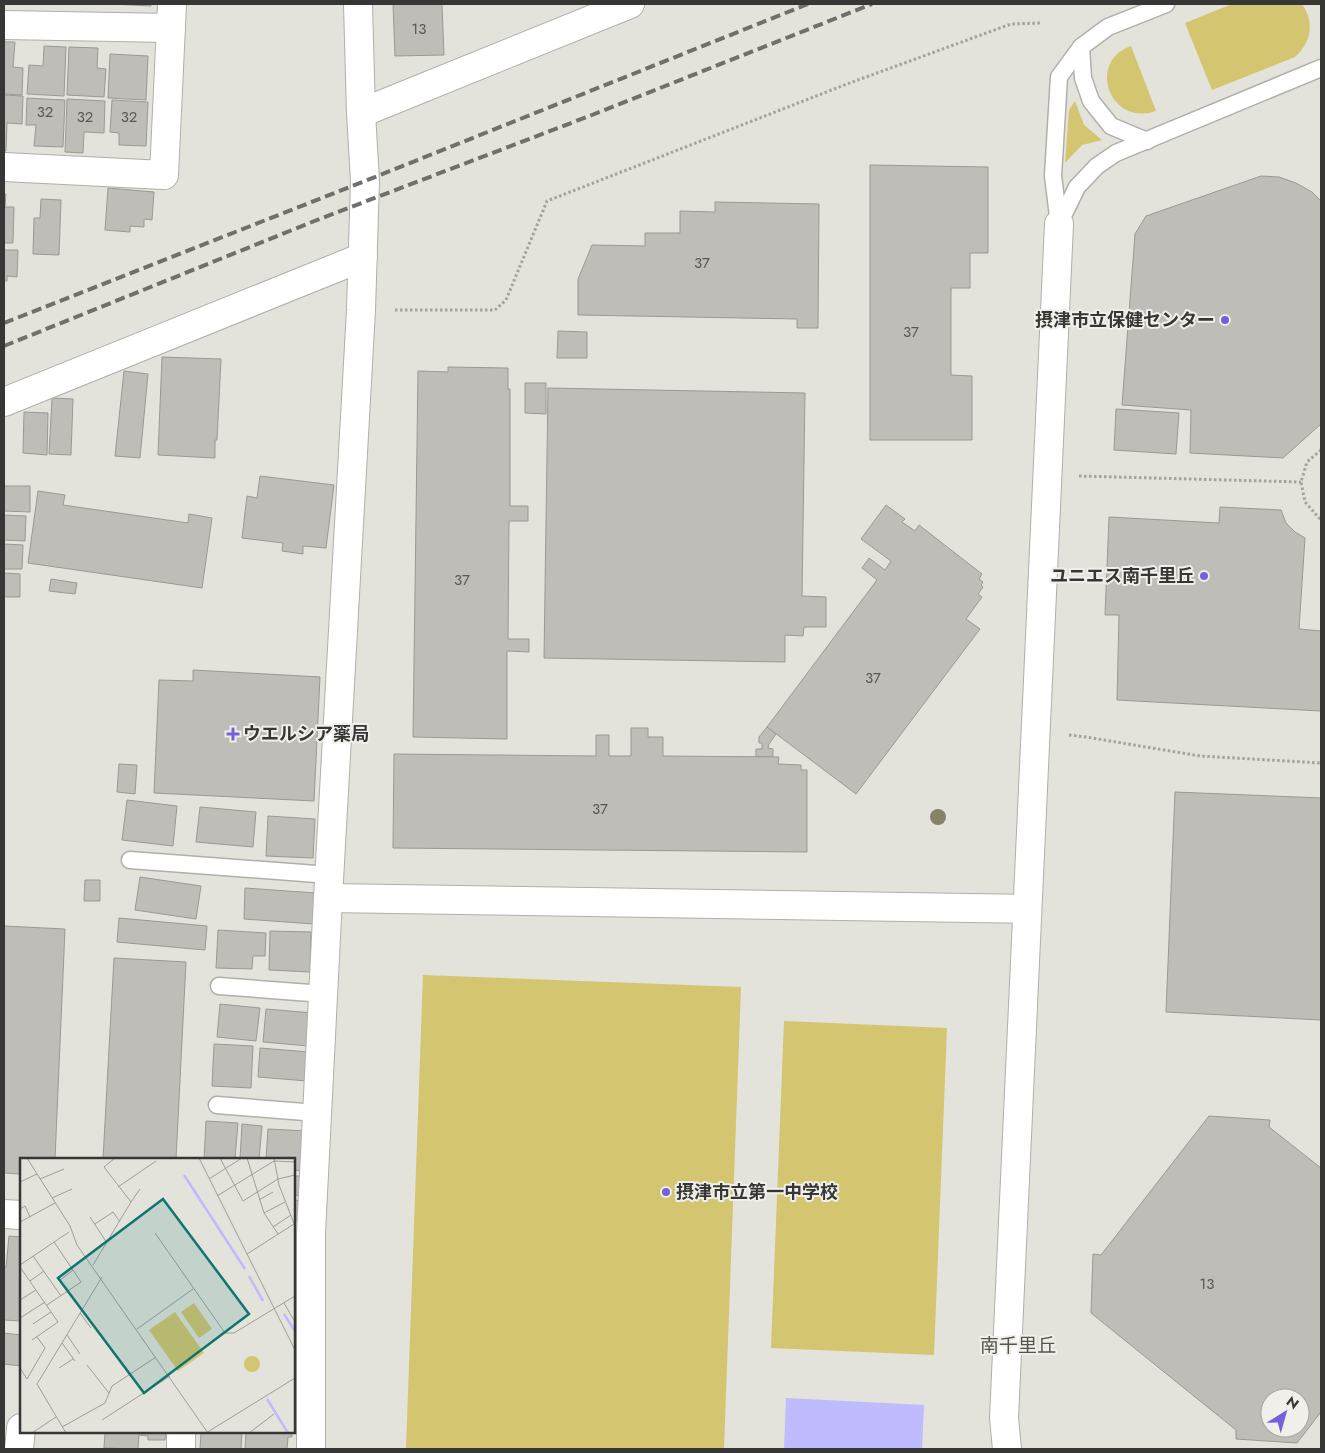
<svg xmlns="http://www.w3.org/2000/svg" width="1325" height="1453" viewBox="0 0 1325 1453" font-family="Jost,'Noto Sans JP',sans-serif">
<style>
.green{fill:#d4c570}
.water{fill:#c0baff}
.building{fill:#bebdb7;stroke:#9a9993;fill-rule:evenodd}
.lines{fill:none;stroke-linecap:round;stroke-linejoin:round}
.lane-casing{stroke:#b0afa9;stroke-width:19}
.street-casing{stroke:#b0afa9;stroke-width:30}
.secondary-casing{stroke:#b0afa9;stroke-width:30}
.path{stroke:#a3a29d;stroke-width:3;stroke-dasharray:2.5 2.5;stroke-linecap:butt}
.lane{stroke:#fff;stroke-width:16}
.street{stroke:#fff;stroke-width:28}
.secondary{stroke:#fff;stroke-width:28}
.rail{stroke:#6f6f6b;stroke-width:4;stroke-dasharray:10 5;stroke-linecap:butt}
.tree{fill:#888368}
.poi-dot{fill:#7660da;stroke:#f0efe9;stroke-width:2}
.labels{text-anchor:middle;stroke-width:4;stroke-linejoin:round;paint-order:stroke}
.number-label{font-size:15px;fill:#585855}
.poi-label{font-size:18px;font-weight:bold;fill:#363634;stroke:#f0efe9;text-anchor:end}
.neighbourhood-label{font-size:19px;fill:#55544f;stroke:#f0efe9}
.inset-river{fill:none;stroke:#c0baff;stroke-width:2.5}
.inset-road{fill:none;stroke:#9e9d98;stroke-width:1}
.view{fill:#0f766e;fill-opacity:0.15;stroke:#0f766e;stroke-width:2.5}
.inset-edge{fill:none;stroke:#363634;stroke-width:2.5}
</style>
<rect width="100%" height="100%" fill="#e3e2db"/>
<g class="green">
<path d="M1232,4h70c13,19 9,38 -7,53l-83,33 -27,-67z"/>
<path d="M1131,46l25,65c-46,16 -70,-49 -25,-65z"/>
<polygon points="1075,101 1084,125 1102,140 1082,145 1065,163 1069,110"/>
<polygon points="423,975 741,987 724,1449 406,1449"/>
<polygon points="784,1021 947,1028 934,1355 771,1348"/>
</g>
<polygon class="water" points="786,1398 924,1405 922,1449 784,1449"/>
<g class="building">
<polygon points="112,4 151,4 151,6"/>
<polygon points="393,4 442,4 444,55 395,56"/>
<polygon points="4,42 15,42 13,67 23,68 22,95 4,94"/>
<polygon points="44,46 66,47 64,96 27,94 29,65 43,66"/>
<polygon points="69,47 98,48 97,68 106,69 104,97 67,95"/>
<polygon points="110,54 148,56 146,100 108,98"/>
<polygon points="4,95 23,96 22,124 7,123 6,151 4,151"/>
<polygon points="27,98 65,100 63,147 34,146 36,125 26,125"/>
<polygon points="67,99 105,101 104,133 84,132 83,153 65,152"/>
<polygon points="112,100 148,102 146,146 119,145 119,133 110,132"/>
<polygon points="870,165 988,167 988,253 970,253 970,288 951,288 951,375 972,376 972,440 870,440"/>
<polygon points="1261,176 1279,177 1296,183 1312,192 1321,201 1321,424 1283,458 1190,453 1191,410 1122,405 1135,234 1146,216"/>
<polygon points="108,188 154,192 152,220 144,219 144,227 130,226 130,232 105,230"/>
<polygon points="4,194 6,194 5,207 14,207 13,243 4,243"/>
<polygon points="41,199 61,200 59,255 33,254 34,218 40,218"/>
<polygon points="715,202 819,204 818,328 797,328 797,319 578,315 578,279 592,245 645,246 645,233 680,233 680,211 715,212"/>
<polygon points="4,250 18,250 17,277 7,276 7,281 4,281"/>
<polygon points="558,331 587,332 587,358 557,358"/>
<polygon points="162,357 221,359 217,440 215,440 215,458 158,455"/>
<polygon points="448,367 508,368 508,389 510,389 510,506 528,506 528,521 509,521 508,639 529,639 529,652 507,651 507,739 413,737 418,371 448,372"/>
<polygon points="124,371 148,374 140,458 115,456"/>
<polygon points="525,383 546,383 546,414 525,413"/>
<polygon points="548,388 805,393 802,596 826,597 826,627 804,627 803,636 785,635 785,662 544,658"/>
<polygon points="52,398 73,399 71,455 49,454"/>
<polygon points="1116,409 1179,413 1176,454 1114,450"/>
<polygon points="24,412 48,413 47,455 23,453"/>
<polygon points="260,476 334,485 326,548 303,546 303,554 282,551 283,543 242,538 247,496 257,498"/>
<polygon points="4,486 30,486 30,512 4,511"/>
<polygon points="38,491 65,495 63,505 188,523 189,514 212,518 202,588 28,563"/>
<polygon points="886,505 905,519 902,522 915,531 919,525 982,574 979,579 983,582 981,585 983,587 978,594 982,597 966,619 980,629 856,794 767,727 877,580 862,568 869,558 885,570 891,561 861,539"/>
<polygon points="1220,507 1281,510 1286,523 1295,532 1305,538 1299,629 1321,631 1321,711 1117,700 1119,615 1105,615 1109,517 1219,523"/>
<polygon points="4,515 26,516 25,541 4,540"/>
<polygon points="4,544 23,545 22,569 4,569"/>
<polygon points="4,573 20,574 20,597 4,597"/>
<polygon points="51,579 77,583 75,594 49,591"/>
<polygon points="193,670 320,677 314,801 154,793 159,680 193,681"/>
<polygon points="767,727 776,734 769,744 768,748 773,749 773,757 756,757 756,749 762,749 762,743 759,743 759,737"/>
<polygon points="631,728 648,728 648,737 663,737 663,756 779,757 778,764 801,765 801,770 807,770 807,852 393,848 394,754 596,756 596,735 609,735 609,756 631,756"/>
<polygon points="119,764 137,765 135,794 117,792"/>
<polygon points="1175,792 1321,798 1321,1020 1166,1012"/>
<polygon points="127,800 177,806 173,846 122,840"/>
<polygon points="200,807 256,812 253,847 196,842"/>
<polygon points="268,816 315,819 313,858 266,856"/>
<polygon points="140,877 201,886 196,919 135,910"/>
<polygon points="85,880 100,880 100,901 84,901"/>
<polygon points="245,888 316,893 314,924 244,919"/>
<polygon points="119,918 207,926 205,950 117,942"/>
<polygon points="4,926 65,929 55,1159 21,1159 21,1174 4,1173"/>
<polygon points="218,930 266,933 265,956 253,956 252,969 216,968"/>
<polygon points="270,931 311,932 310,972 269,970"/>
<polygon points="114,958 186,962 176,1159 103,1159"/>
<polygon points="220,1004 260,1008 256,1041 217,1037"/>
<polygon points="266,1009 313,1013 309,1046 263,1042"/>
<polygon points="214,1044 253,1046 251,1088 212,1086"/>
<polygon points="260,1048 309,1052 307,1081 258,1077"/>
<path d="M1209,1116l61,4 -1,7 52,41v244l-24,31 -61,-4v-9l-145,-117 2,-59 8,1zM1270,1398h30v30h-30z"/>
<polygon points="206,1121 238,1123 235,1159 204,1159"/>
<polygon points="242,1124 262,1126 259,1159 240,1159"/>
<polygon points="268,1129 306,1131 303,1171 294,1170 294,1159 266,1159"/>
<polygon points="294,1176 304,1176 304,1196 294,1195"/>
<polygon points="294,1200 305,1201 303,1216 294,1223"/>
<polygon points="9,1236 21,1237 21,1314 20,1314 20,1321 4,1320 4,1267 6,1267"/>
<polygon points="294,1256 303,1256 300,1299 294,1299"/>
<polygon points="4,1333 21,1335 21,1366 4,1364"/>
<polygon points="105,1432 166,1432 165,1440 148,1440 148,1436 139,1435 138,1449 104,1448"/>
<polygon points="201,1432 242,1432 241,1449 200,1449"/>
<polygon points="246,1432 292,1432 292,1437 288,1437 287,1449 245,1449"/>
</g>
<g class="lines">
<g class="lane-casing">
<g id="lane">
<polyline points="1081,47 1083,78 1091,101 1111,126 1147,141"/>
<polyline points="1059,224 1077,187 1097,166 1116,153 1321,68"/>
<polyline points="1059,224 1053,176 1059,77 1081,47 1108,27 1166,4"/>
<polyline points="130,860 330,875"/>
<polyline points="219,986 324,994"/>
<polyline points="217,1105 317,1113"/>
</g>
</g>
<g class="street-casing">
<g id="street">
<polyline points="4,25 171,28"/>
<polyline points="361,113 630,4"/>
<polyline points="4,167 164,175 172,4"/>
<polyline points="4,402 363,257"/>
<polyline points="328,898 1027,909"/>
<polyline points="4,1214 21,1215"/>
<polyline points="19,1449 21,1428"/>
<polyline points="181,1449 181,1432"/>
<polyline points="311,1449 311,1233 328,898 361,310 365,181 361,113 358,4"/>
</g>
</g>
<g class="secondary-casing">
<polyline id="secondary" points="1007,1449 1004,1418 1059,224"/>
</g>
<g class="path">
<polyline points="395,310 495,310 506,300 547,201 847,84 1011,24 1040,23"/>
<polyline points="1321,450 1307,462 1301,482 1305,502 1319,518 1321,519"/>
<polyline points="1079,476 1301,482"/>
<polyline points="1069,735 1086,737 1200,756 1321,763"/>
</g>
<use href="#lane" class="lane"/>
<use href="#street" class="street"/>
<use href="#secondary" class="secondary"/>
<g class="rail">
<polyline points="4,323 365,181 808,4"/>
<polyline points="4,346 317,220 592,115 872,4"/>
</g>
</g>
<circle class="tree" cx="938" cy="817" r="8"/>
<g class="poi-dot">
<circle cx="1225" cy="320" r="5"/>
<circle cx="1204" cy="576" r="5"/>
<path d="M230.5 726.5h5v5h5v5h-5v5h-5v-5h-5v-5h5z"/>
<circle cx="666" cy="1192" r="5"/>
</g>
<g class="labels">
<g class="number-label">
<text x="419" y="34">13</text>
<text x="45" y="117">32</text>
<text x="85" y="122">32</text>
<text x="129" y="122">32</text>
<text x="702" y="268">37</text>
<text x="911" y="337">37</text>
<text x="462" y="585">37</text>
<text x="873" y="683">37</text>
<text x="600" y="814">37</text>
<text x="1207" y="1289">13</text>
</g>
<g class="poi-label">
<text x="1215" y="326">摂津市立保健センター</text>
<text x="1194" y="582">ユニエス南千里丘</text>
<text x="243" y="740" text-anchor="start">ウエルシア薬局</text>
<text x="676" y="1198" text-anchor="start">摂津市立第一中学校</text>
</g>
<g class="neighbourhood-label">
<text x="1018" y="1352">南千里丘</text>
</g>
</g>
<g transform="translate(20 1158)">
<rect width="275" height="275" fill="#e3e2db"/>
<path d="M174,145l18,26 -13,9 -18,-26zM155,154l29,41 -26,18 -29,-41zM224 206a8 8 0 1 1 16 0a8 8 0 1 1-16 0Z" fill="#d4c570"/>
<path class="inset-river" d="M164,17l61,94M229,118l14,25M264,156l11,17M247,241l21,34"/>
<path class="inset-road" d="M7,0l43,68 7,19 131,188M179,0l96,192M200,0l23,43 35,-22 17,-4M227,0l17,55 21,-11M254,0l5,27 16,41M20,21l24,-10M189,21l33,-21M0,24l17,-8M98,29l38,-26M197,38l57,-35 21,1M32,40l20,-9M239,42l14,-8M111,44l9,-13M0,51l5,-3 5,11M244,55l14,21M70,59l17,26M0,64l35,-19M75,66l18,-12 7,10M253,69l18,-12M135,75l70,100h9l61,-37M227,96l47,-30M13,98l28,40M0,107l49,-33M73,107l38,-63 -27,-35 11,-9M0,109l38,55 -26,18M40,122l13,-10M10,123l14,-10M0,142l16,-10M264,145l11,19M27,147l34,-23 -27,-40M60,155l11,15M0,160l25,-16M13,166l18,-12M117,171l56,-40M47,177l13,19M42,185l13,18M67,207l22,28M0,210l7,11 18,-31 -8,-11M39,210l14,-9M82,262l68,-44M42,269l43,-24 7,-17 44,-29M12,275l24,-16M46,275l-29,-49 65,-107M186,275l89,-55M229,275l25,-19"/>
<path class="view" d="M143,41l86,115 -105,79 -86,-115z"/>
<rect width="275" height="275" class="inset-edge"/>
</g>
<rect width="1325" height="1453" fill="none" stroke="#363634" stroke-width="10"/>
<g transform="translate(1285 1413) rotate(37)"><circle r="24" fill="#f0efe9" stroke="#a6a5a1"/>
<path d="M0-4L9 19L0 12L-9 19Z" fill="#7660da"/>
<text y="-8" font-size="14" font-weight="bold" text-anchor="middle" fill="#363634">N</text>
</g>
</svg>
